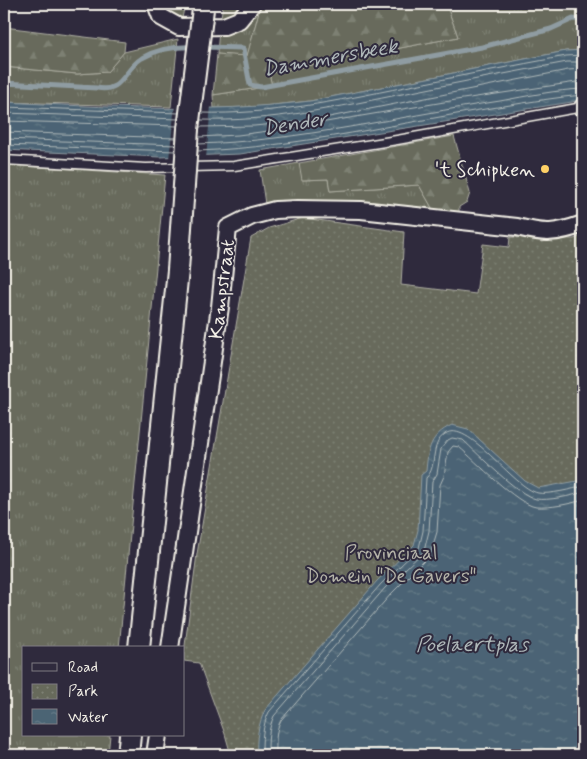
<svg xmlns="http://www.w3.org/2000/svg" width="587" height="759" viewBox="0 0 587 759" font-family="Mynerve,sans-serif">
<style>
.grass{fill:url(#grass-tufts);stroke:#aeaea2}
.forest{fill:url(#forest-firs);stroke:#aeaea2}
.park{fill:url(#park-dots);stroke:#aeaea2}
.water{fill:url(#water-ripples);stroke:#8f9ca2}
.pier{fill:#2f2a3d}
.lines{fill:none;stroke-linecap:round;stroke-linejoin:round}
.shore{stroke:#b0b9ba;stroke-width:1}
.stream{stroke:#8f9ca2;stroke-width:5}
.service-casing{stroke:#f4f1e8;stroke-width:11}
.minor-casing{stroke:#f4f1e8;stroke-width:20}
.tertiary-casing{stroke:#f4f1e8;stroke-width:24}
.service{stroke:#2f2a3d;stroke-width:8}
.minor{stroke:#2f2a3d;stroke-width:16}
.tertiary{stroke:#2f2a3d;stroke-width:20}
.tertiary-bridge-casing{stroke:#f4f1e8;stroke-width:24;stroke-linecap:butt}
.tertiary-bridge{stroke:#2f2a3d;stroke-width:20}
.poi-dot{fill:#ffd166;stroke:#2f2a3d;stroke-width:2}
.labels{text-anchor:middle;stroke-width:4;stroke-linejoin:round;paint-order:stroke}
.poi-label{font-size:20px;fill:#f4f1e8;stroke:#2f2a3d;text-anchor:end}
.street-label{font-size:20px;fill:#f4f1e8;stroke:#2f2a3d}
.park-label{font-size:20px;fill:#b5b4a9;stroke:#2f2a3d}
.water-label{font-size:21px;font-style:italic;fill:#b0b9ba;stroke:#2f2a3d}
</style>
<defs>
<pattern id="grass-tufts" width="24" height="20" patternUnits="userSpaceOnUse" patternTransform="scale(1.25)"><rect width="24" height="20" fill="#676a5b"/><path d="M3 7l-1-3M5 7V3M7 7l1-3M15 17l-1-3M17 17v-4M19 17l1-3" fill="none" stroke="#7d8073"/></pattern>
<pattern id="forest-firs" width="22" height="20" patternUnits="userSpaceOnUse" patternTransform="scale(1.25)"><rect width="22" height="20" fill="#676a5b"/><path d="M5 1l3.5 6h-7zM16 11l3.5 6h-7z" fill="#7d8073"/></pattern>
<pattern id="park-dots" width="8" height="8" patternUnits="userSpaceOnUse" patternTransform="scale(1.25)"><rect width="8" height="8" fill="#676a5b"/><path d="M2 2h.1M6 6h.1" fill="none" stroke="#7d8073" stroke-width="1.8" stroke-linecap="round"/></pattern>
<pattern id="water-ripples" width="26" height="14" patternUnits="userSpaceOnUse" patternTransform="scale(1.25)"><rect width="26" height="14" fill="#4b6474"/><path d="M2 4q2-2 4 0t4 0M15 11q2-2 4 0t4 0" fill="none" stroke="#667b88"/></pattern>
</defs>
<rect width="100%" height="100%" fill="#2f2a3d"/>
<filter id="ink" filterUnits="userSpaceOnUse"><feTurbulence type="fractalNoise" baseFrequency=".02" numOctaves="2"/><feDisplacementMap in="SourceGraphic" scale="10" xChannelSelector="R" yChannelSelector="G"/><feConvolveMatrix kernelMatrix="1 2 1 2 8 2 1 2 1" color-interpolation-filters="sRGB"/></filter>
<g filter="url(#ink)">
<g class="grass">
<polygon points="163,4 185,4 181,23 169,16"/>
<polygon points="223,4 247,4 220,23"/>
<polygon points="256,4 261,4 247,57 217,54 219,29"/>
<polygon points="446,4 583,4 583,50 566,51 310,101 253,107 214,108 213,95 272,86 269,73 458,37"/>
<polygon points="178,39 171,107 4,102 4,67 77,74 107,72 124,52"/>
<polygon points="299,163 303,180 328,179 330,191 419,185 435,213 326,203 265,204 260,170"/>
<polygon points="4,165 165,175 119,648 24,648 24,735 110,735 108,755 4,755"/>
</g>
<g class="forest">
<polygon points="261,4 446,4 458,37 269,73 272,86 213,95 217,54 247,56"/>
<polygon points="4,27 125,42 124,52 107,72 77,74 4,67"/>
<polygon points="454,136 470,193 467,202 459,207 459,215 435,213 419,185 330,191 328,179 302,180 299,163"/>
</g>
<polygon class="park" points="303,218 404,232 401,285 476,294 483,244 509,247 510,237 574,239 583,235 583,755 231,755 225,734 199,663 184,661 184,653 197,554 251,238 269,228"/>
<g class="water">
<path d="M583,50v49l-5,2 -338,53 -80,3 -156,-7v-48c101,5 205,12 306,-1l256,-50z"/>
<path d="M452,425l16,4 57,52 13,7 45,-8v275h-326c-1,-16 1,-30 8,-45l112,-129 37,-36 4,-15 3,-55 5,-4c2,-22 4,-36 26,-46z"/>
</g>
<polygon class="pier" points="175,105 211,106 206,158 169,159"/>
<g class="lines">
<g class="shore">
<polyline points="583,69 568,70 319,119 317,121 320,123 456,100 583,81"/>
<polyline points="4,107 179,113"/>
<polyline points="4,113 178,119"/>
<path d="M201,113c70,2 136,-12 204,-26 54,-11 107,-21 161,-31l17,-1"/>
<path d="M201,120c70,2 137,-13 206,-27 53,-11 107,-21 160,-31h16"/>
<polyline points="4,121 177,126"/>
<polyline points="4,132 176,138"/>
<polyline points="199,137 238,135 306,126 309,123 306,121 254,126 200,127"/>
<polyline points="4,139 176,145"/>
<path d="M198,144c102,-3 202,-28 302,-43 27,-5 56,-11 83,-12"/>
<polyline points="4,145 175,151"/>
<path d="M198,151c103,-4 204,-29 306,-45 26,-4 53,-9 79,-11"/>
<path d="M262,755c0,-15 0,-29 7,-43l112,-128 38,-36 4,-17 3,-53c12,-11 3,-33 19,-44 23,-16 68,54 93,59 10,2 36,-4 45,-7"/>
<path d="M268,755c0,-14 0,-26 6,-39l111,-128 39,-37 5,-20 3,-49 5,-8 4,-25 7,-9 4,-2 11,2c15,14 55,55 73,59 11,2 37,-3 47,-7"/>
<path d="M276,755c0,-12 -1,-24 5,-35l110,-126 39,-39 7,-23 3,-47 4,-9 4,-24 5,-6 6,1c17,14 57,57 77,60 15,1 33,-3 47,-7"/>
</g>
<g class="stream">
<polyline points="204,47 243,48 250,85 261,87 482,47 551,29 573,19 583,20"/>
<path d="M4,83l93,5c26,5 26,-18 45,-30 17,-10 34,-12 53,-11"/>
</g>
<g class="service-casing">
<polyline id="service" points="4,160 146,168 234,166 397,140 583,107"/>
</g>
<g class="minor-casing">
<g id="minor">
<polyline points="156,4 161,17 179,27 224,26 239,20 252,4"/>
<polyline points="583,107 583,108"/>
<path d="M170,648l50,-341 8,-79 24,-12 23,-6 23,-1 63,1 156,17c28,7 38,7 66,-3"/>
<polyline points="155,755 158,735"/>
</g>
</g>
<g class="tertiary-casing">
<g id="tertiary">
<polyline points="188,129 193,89"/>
<polyline points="139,648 178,270"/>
<polyline points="128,755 130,735"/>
</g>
</g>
<use href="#service" class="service"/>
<use href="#minor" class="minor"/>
<use href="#tertiary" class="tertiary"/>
<g class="tertiary-bridge-casing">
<g id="tertiary-bridge">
<polyline points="193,89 203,9"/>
<polyline points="178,270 188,129"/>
</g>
</g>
<use href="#tertiary-bridge" class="tertiary-bridge"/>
</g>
</g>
<circle class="poi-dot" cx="545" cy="169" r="5"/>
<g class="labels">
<g class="poi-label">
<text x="535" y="176">'t Schipken</text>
</g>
<g class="street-label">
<text transform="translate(221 289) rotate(-83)" y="7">Kampstraat</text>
</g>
<g class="park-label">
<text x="391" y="559">Provinciaal<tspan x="391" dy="23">Domein "De Gavers"</tspan></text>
</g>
<g class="water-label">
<text transform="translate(330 57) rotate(-10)" y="7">Dammersbeek</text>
<text transform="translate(295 123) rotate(-9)" y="7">Dender</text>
<text x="472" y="651">Poelaertplas</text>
</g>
</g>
<rect width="587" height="759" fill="none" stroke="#2f2a3d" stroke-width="20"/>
<rect x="10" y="10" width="567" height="739" fill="none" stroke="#f4f1e8" stroke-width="2" filter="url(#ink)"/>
<rect x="22" y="646" width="162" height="90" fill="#2f2a3d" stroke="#7e7a81"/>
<rect x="32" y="663" width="25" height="8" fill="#2f2a3d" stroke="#7e7a81"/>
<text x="68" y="672" font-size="15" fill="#f4f1e8">Road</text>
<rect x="32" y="684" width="25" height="15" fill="url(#park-dots)" stroke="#7e7a81"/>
<text x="68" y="696" font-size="15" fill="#f4f1e8">Park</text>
<rect x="32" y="709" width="25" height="15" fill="url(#water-ripples)" stroke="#7e7a81"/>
<text x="68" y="722" font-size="15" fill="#f4f1e8">Water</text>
</svg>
